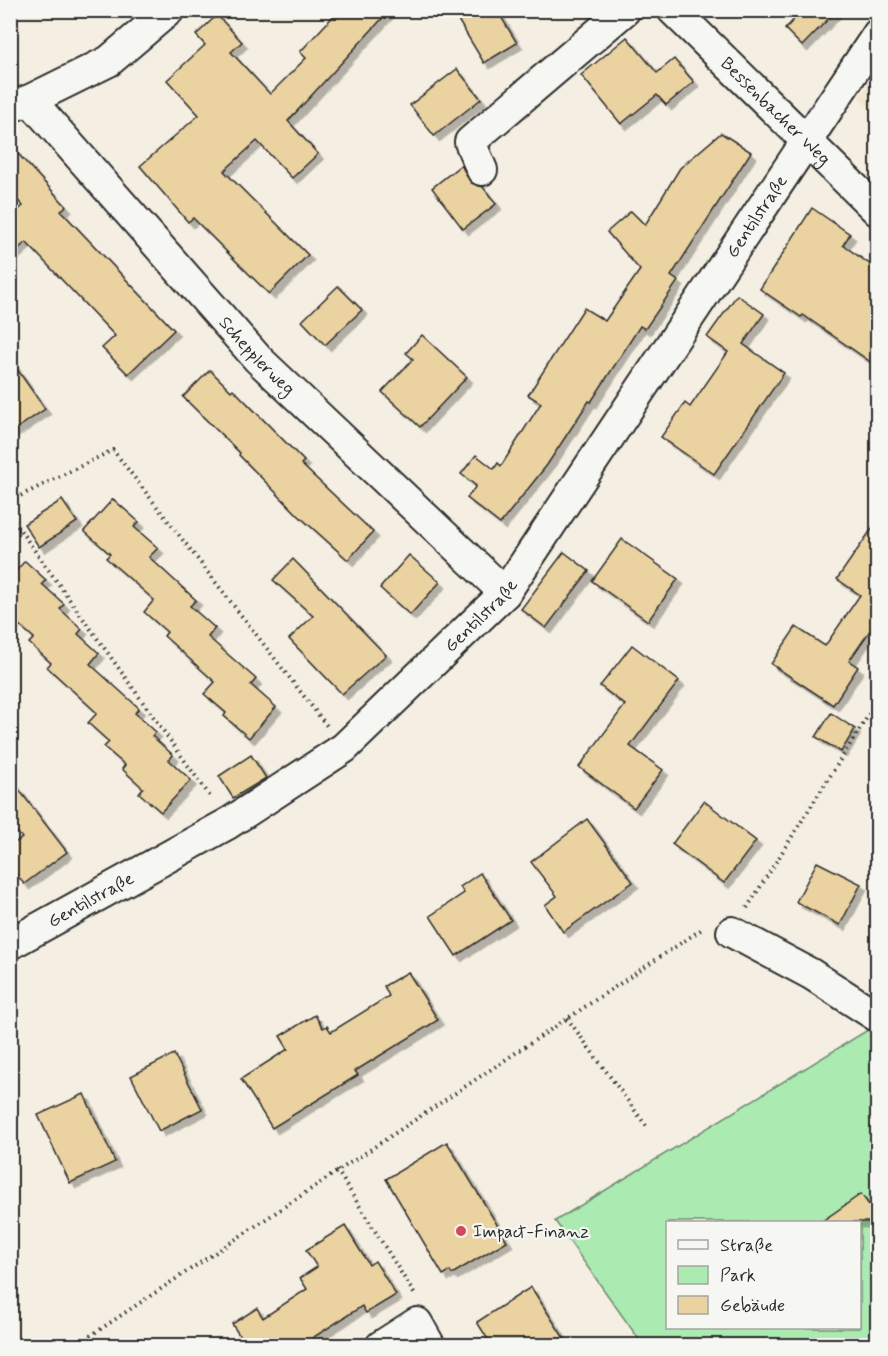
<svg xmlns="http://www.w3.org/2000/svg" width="888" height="1356" viewBox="0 0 888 1356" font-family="Mynerve,sans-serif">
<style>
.built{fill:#f1e6ce}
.green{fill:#abeab1;stroke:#6b8a6e;stroke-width:1.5;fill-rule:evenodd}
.building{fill:#ebd2a1;stroke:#2b2b2b;stroke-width:1.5;filter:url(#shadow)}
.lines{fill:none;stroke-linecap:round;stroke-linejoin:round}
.minor-casing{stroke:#2b2b2b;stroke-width:34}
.path{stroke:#2b2b2b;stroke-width:4;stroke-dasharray:1.5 4.5;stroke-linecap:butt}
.minor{stroke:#f6f6f2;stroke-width:30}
.poi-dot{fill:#d1495b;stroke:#f6f6f2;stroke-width:2}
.labels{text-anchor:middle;stroke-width:4.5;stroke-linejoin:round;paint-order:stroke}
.street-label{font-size:18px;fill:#2b2b2b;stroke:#f6f6f2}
.poi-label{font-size:18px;fill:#2b2b2b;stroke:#f6f6f2;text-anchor:start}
</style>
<defs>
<filter id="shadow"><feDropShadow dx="5.5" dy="5.5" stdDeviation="0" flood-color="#0004"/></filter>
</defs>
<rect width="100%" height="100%" fill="#f4efe2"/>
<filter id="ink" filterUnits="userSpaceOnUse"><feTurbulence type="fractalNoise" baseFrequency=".0167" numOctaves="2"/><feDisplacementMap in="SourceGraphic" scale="12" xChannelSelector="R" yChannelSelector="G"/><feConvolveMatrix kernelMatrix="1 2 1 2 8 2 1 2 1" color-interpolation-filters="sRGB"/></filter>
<g filter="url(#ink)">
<polygon class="built" points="877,69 877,115 859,98"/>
<path class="green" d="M871,1028l6,10v307h-234l-88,-124zM668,1222h192v106h-192z"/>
<g class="building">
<polygon points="339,10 390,10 288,121 318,154 292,178 257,141 224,171 308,255 269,294 193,218 188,222 140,166 199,115 167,80 205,45 196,35 217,15 242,42 231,52 270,94 306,58 300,52"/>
<polygon points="452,10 497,10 517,43 484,63"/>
<polygon points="803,10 837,10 802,46 785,29"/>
<polygon points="627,37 657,73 674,59 694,82 666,105 657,95 621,124 581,75"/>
<polygon points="457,69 481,99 434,136 410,105"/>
<polygon points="721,133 751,152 671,276 678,281 645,329 640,326 591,402 589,401 547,465 500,524 467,498 476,486 461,474 476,455 494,469 498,463 501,466 541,403 528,395 584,308 605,321 640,270 607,232 631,211 645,225 680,168"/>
<polygon points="10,145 66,206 61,211 174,330 128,374 102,348 115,336 26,242 10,256 10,217 23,206 10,192"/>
<polygon points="461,165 471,183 483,187 496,204 463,229 432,188"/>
<polygon points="812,208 850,234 843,245 878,270 878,367 803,315 801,317 760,289"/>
<polygon points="338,286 362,310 325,345 302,321"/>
<polygon points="737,295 764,314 743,344 784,373 714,474 661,437 685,403 690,407 728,352 707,337"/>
<polygon points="422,335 467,377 420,427 382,392 413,359 406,353"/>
<polygon points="10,359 45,409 10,433"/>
<polygon points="210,370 231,391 233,389 304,461 301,464 373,532 348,560 299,516 239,455 240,453 183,397"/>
<polygon points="113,499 139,522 134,527 158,548 149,557 196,600 190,606 215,628 208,637 256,679 251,685 276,707 249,738 224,716 226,713 204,694 215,682 164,636 167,632 144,612 154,600 106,558 110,554 84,531"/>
<polygon points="62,500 77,522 39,547 24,524"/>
<polygon points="878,520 878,619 849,661 858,667 833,705 771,664 796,627 825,646 860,595 837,579"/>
<polygon points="622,539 678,579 648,621 592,581"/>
<polygon points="564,552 589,571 546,628 521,609"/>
<polygon points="409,555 440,582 410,615 380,588"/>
<polygon points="293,559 386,655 342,694 289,639 313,616 273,580"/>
<polygon points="25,561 46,580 42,584 64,604 60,609 82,629 78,634 99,653 90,664 139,708 135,713 156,732 152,736 173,755 169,760 191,780 161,812 139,793 143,788 122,769 125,765 104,747 109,742 88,723 97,713 47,667 51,663 29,643 34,638 10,617 10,577"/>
<polygon points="632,645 679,681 630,746 663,770 634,808 579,767 625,705 600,686"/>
<polygon points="831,713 855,729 841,752 816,737"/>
<polygon points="251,755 266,778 233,798 219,776"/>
<polygon points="10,778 67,852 24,884 10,866 10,846 22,838 10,823"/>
<polygon points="704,801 756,841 724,883 672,844"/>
<polygon points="587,819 633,882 563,932 545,905 557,896 531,862"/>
<polygon points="817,862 861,884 840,925 796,902"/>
<polygon points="480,873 511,920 456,956 430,916 464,893 460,887"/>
<polygon points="408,972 438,1020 355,1071 358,1075 272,1128 241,1079 288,1049 280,1036 315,1015 323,1028 327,1026 331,1032 389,996 384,986"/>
<polygon points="174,1054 202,1109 159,1131 131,1076"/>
<polygon points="84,1094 115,1162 70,1183 38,1115"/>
<polygon points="447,1142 507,1241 452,1274 450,1271 443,1275 386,1179"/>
<polygon points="861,1194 878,1217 878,1222 821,1222"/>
<polygon points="345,1226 369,1265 375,1261 396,1295 366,1313 362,1306 300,1346 246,1346 232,1324 257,1308 263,1318 307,1289 300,1278 317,1267 306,1250"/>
<polygon points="531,1287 569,1346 492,1346 477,1322"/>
</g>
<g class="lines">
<g class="minor-casing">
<g id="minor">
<path id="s1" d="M673,10l205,201"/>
<path id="s2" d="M30,100l228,259 247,234"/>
<polyline points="10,107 30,100 109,61 169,10"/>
<polyline points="482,170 470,142 625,10"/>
<polyline points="732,932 811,974 878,1017"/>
<path id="s3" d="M10,944l219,-121 115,-75 161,-155 373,-559"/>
<polyline points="381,1346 417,1323 430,1346"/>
</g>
</g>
<g class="path">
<polyline points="10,501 113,450 327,726"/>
<polyline points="10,516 212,799"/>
<polyline points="747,908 878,700"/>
<polyline points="567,1018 647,1127"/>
<polyline points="337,1170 415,1295"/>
<polyline points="75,1346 702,929"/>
</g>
<use href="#minor" class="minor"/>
</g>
</g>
<circle class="poi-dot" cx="461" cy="1231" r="6"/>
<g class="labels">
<g class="street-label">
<text dy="6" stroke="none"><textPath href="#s1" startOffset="144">Bessenbacher Weg</textPath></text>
<text dy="6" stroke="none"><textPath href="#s3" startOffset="1064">Gentilstraße</textPath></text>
<text dy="6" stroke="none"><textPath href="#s2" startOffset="342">Schepplerweg</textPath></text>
<text dy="6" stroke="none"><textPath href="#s3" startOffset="578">Gentilstraße</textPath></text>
<text dy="6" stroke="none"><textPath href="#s3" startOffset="92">Gentilstraße</textPath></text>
</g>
<g class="poi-label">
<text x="473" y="1237">Impact-Finanz</text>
</g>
</g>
<rect width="888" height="1356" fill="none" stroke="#f6f6f2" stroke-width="36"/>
<rect x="18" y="18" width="852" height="1320" fill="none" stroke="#2b2b2b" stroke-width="2" filter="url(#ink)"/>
<rect x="666" y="1221" width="195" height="108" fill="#f6f6f2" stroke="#a5a5a2" stroke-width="1.5"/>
<rect x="678" y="1240" width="30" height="9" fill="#f6f6f2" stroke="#a5a5a2" stroke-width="1.5"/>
<text x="720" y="1251" font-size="18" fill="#2b2b2b">Straße</text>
<rect x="678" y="1266" width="30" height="18" fill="#abeab1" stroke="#a5a5a2" stroke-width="1.5"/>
<text x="720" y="1281" font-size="18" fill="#2b2b2b">Park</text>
<rect x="678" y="1296" width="30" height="18" fill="#ebd2a1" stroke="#a5a5a2" stroke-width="1.5"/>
<text x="720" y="1311" font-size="18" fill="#2b2b2b">Gebäude</text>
</svg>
